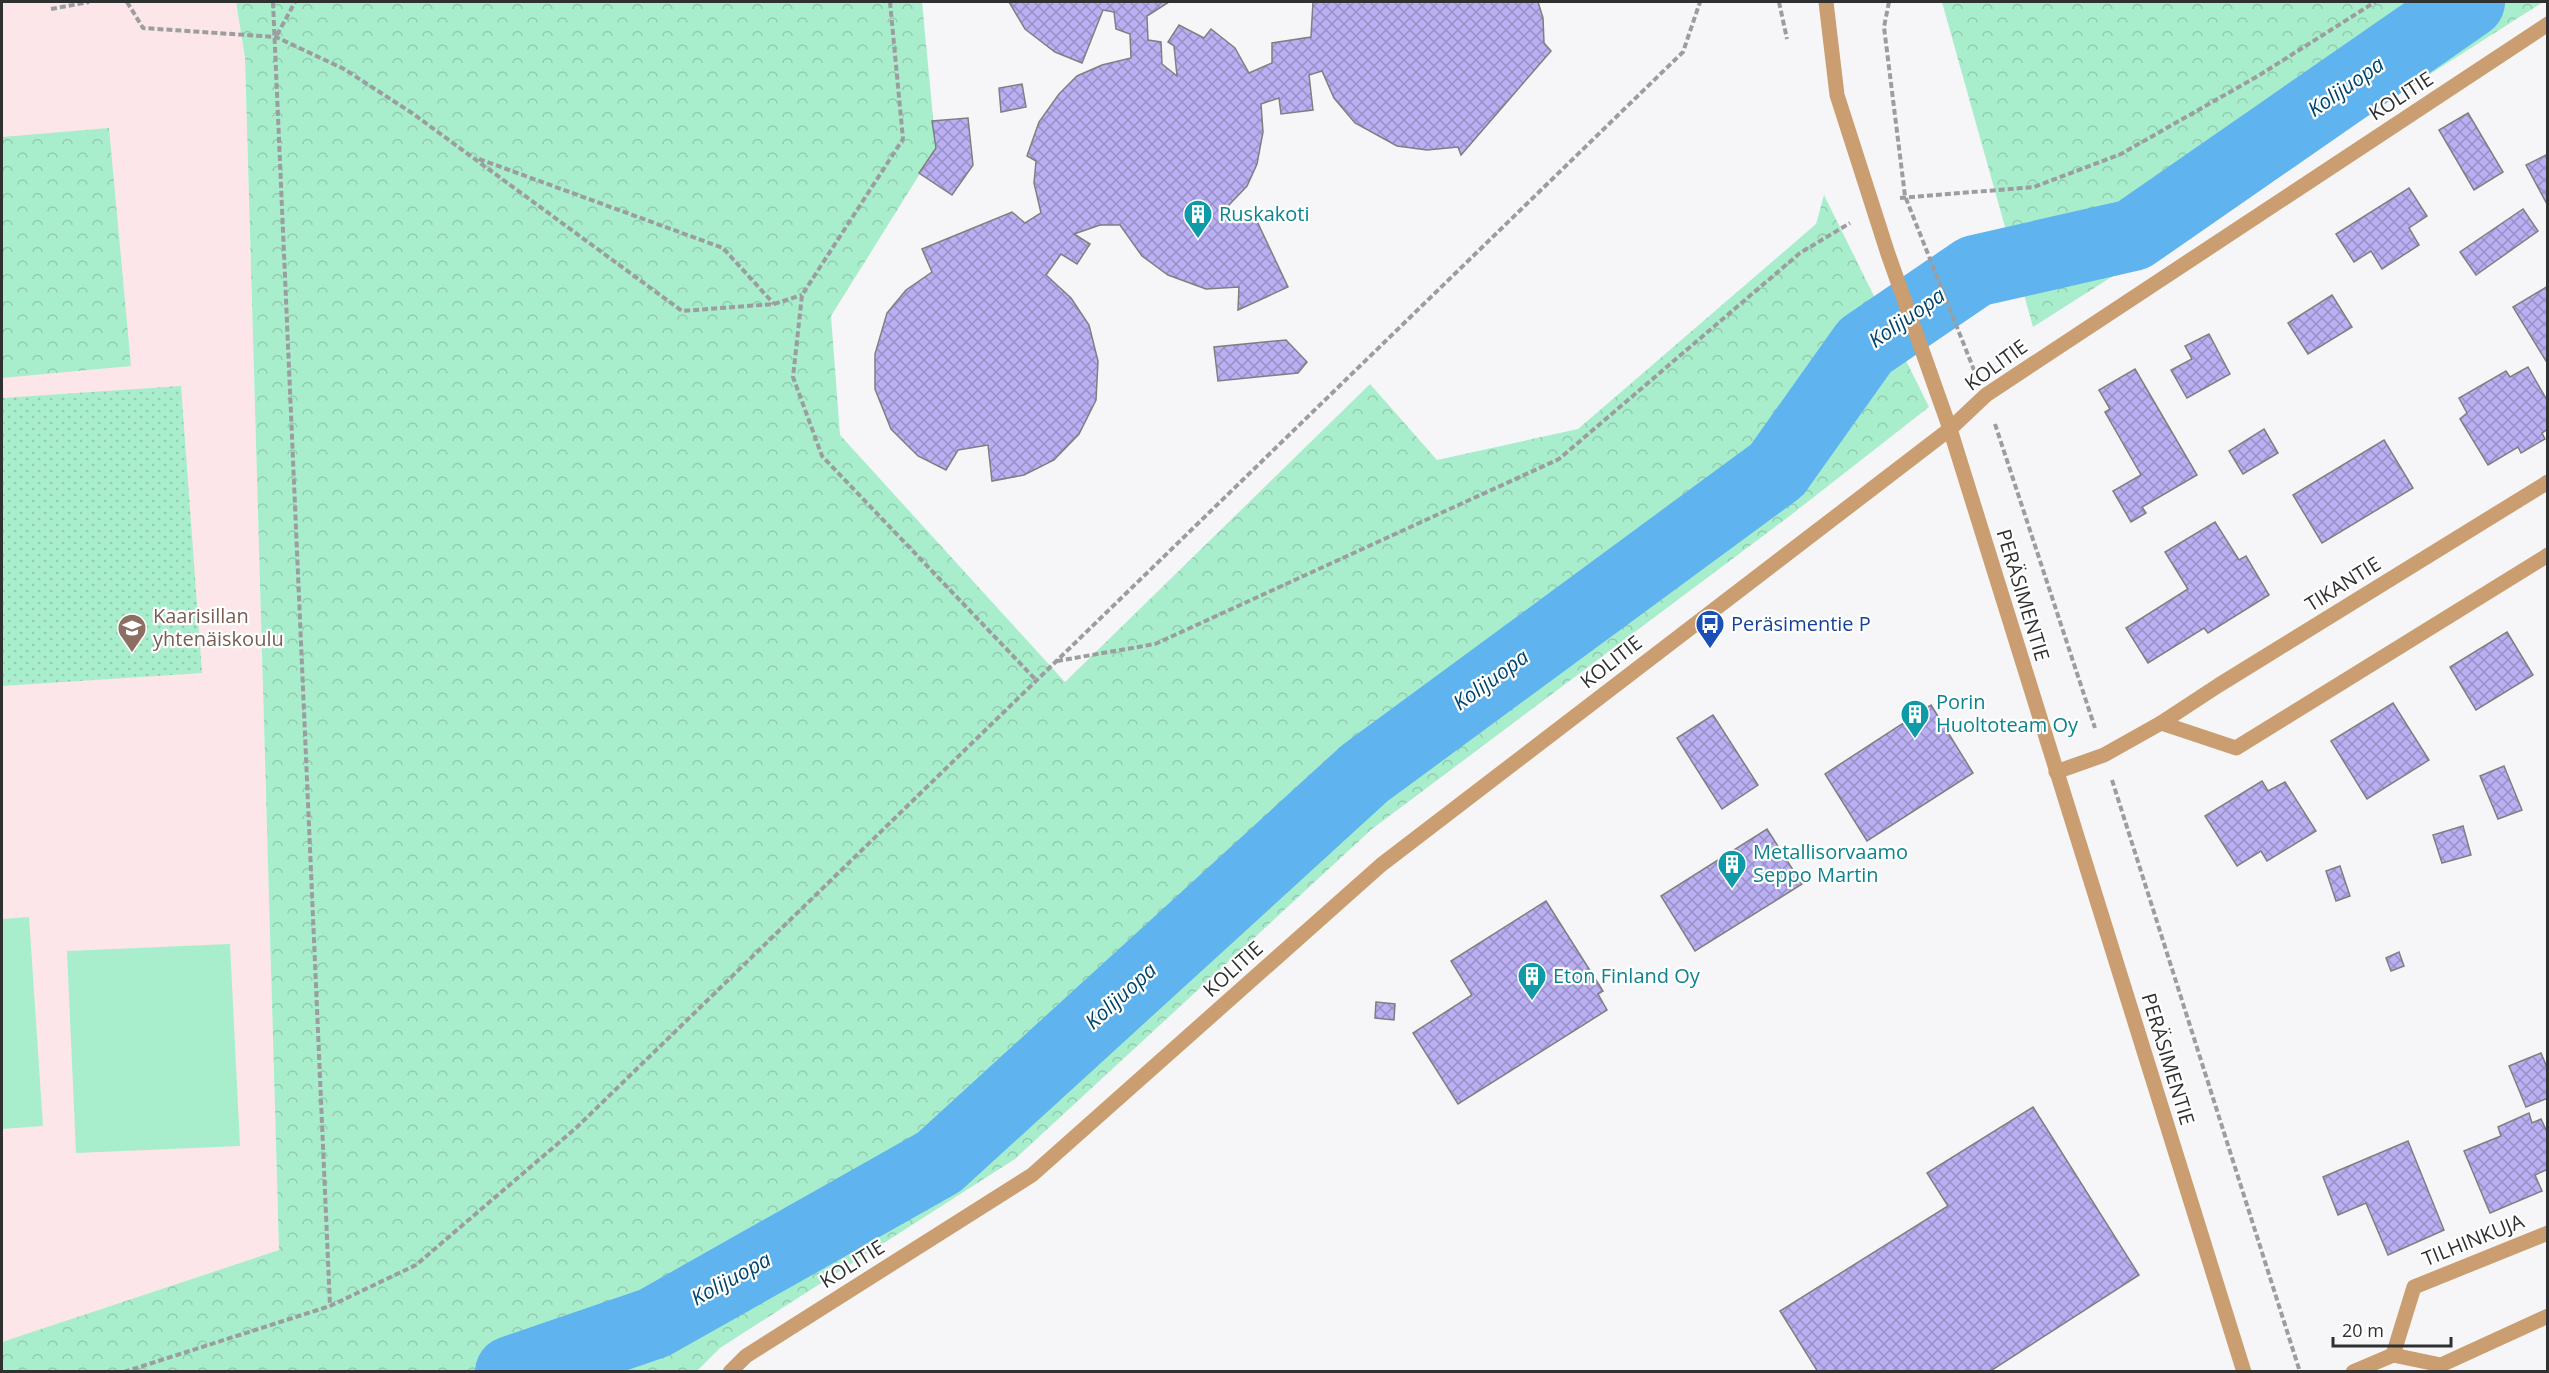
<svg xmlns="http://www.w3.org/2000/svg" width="2549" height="1373" viewBox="0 0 2549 1373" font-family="'Open Sans',sans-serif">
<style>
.education{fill:#fce6e9}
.grass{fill:url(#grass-dots)}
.forest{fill:url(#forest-crowns)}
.garden{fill:#a9eecc}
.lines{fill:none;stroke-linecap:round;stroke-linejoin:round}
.river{stroke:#5fb3ef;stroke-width:72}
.building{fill:url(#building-cross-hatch);stroke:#7f7f80;stroke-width:1.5}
.path{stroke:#9c9d9e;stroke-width:4;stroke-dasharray:6 3;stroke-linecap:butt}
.minor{stroke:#ca9e70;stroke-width:15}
.labels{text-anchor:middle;stroke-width:4.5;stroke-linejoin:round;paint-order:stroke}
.street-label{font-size:20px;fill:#2f3030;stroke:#fff}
.culture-label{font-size:20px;fill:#0d838f;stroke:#fff;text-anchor:start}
.education-label{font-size:20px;fill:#785e54;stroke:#fff;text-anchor:start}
.transit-label{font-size:20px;fill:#164399;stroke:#fff;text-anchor:start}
.water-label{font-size:21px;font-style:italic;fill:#00456c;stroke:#fff}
</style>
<defs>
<pattern id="grass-dots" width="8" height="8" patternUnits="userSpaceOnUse" patternTransform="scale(1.5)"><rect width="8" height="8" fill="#a9eecc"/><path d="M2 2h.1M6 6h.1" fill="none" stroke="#92ccb0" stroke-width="1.8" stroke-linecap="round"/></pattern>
<pattern id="forest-crowns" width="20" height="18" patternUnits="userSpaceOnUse" patternTransform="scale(1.5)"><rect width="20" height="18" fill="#a9eecc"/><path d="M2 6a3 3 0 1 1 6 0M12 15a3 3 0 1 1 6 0" fill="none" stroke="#92ccb0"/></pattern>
<pattern id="building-cross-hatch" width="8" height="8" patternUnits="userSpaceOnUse" patternTransform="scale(1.5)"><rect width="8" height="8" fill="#baaff3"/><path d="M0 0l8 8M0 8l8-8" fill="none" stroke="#988fc5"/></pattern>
</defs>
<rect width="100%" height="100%" fill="#f6f6f8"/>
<polygon class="education" points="2,2 236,2 245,58 279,1250 2,1342"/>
<polygon class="grass" points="181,386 202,673 2,686 2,398"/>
<g class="forest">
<polygon points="236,2 922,2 936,148 831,316 840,435 1065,682 1370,384 1437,460 1578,429 1816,224 1824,195 1929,407 1787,518 1372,829 1015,1159 720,1348 697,1371 2,1372 2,1342 279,1250 245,58"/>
<polygon points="1942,2 2543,2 2033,327"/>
<polygon points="109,128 131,366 2,378 2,137"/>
</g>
<g class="garden">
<polygon points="29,917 43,1126 2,1129 2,919"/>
<polygon points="230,944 240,1146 76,1153 67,951"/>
</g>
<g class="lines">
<polyline class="river" points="511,1372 654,1323 939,1162 1365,773 1777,470 1865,346 1975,271 2133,235 2469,2"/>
</g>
<g class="building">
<polygon points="1009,2 1169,2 1147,16 1148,40 1161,42 1162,64 1177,76 1174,46 1168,42 1179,25 1204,38 1211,29 1235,48 1249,73 1272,63 1272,43 1311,37 1313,2 1538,2 1543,18 1544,43 1551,51 1461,155 1458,147 1427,150 1397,146 1355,123 1334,98 1322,71 1309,75 1313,110 1281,114 1279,98 1261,104 1263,132 1257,164 1247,186 1228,206 1236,219 1255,217 1288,287 1238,310 1239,287 1206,289 1168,275 1142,256 1120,225 1100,225 1074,234 1090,244 1077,264 1061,254 1046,275 1071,298 1089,325 1098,361 1096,400 1079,434 1054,460 1024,475 992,481 988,445 958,450 946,470 918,456 891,429 875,389 875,354 887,313 906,290 932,272 922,249 1012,212 1025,223 1041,213 1034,183 1036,161 1027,156 1039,122 1059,94 1077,76 1102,65 1131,58 1130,34 1116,29 1114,12 1103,10 1082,63 1055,52 1025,29"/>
<polygon points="1022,84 1026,107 1001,112 999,88"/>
<polygon points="2468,113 2503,172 2474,190 2439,130"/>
<polygon points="968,118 973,165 952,195 919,173 936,148 932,121"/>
<polygon points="2548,154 2548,206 2526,165"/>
<polygon points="2409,188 2427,216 2409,228 2419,245 2382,269 2371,251 2354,262 2336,234"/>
<polygon points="2523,209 2538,231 2476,275 2460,252"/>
<polygon points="2548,286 2548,360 2546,361 2513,307"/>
<polygon points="2332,295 2352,327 2308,354 2288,323"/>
<polygon points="2209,334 2230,374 2187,398 2171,370 2192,359 2185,346"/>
<polygon points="1286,340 1307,362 1298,373 1218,381 1214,347"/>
<polygon points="2528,367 2548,402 2548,429 2542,433 2545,439 2521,453 2518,447 2488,465 2460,419 2467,413 2459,398 2506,371 2510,377"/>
<polygon points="2135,369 2197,475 2142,507 2146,513 2131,522 2113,491 2141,475 2105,412 2110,409 2099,390"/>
<polygon points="2264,429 2278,453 2243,474 2229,451"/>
<polygon points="2384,440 2413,488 2322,543 2293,495"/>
<polygon points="2215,522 2239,560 2246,556 2269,595 2208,633 2204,628 2148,663 2126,628 2188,589 2165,552"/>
<polygon points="2507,632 2533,675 2476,710 2450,667"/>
<polygon points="2393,703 2429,760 2367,799 2331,741"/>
<polygon points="1931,705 1973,773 1867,841 1825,774"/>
<polygon points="1713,715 1758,785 1722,809 1677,738"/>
<polygon points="2504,766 2522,810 2498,819 2480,776"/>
<polygon points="2262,781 2268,791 2285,782 2316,831 2267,861 2261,851 2237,866 2205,816"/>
<polygon points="2463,826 2471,855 2442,863 2433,835"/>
<polygon points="1767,829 1802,884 1695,951 1661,896"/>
<polygon points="2340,866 2350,896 2336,901 2326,871"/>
<polygon points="1546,901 1603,991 1598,994 1607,1010 1458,1104 1413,1033 1472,995 1451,961"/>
<polygon points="2399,952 2404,966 2391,971 2386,958"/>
<polygon points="1376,1002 1395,1004 1394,1020 1375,1018"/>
<polygon points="2541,1053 2548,1070 2548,1098 2526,1107 2509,1066"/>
<polygon points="2033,1107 2139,1275 1989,1372 1818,1372 1780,1311 1948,1206 1927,1173"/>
<polygon points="2529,1113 2532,1123 2541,1119 2548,1134 2548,1169 2535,1175 2542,1191 2490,1213 2464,1151 2501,1136 2498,1127"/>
<polygon points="2408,1141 2444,1230 2388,1255 2366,1203 2338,1215 2323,1177"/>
</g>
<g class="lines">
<g class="path">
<polyline points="127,2 143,28 276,37 344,69 412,113 682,311 774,304 802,295"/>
<polyline points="273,2 330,1306"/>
<polyline points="890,2 903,139 802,295 793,377 822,456 1037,681"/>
<polyline points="1779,2 1787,39"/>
<polyline points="1889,2 1884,27 1905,196 1974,370"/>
<polyline points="51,9 89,2"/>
<polyline points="277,35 295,2"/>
<polyline points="479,159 723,248 774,304"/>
<polyline points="1900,198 2034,187 2121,154 2258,76 2375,2"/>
<polyline points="1995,424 2095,728"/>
<polyline points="1057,661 1155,644 1559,459 1800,253 1850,223"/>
<polyline points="2112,780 2300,1372"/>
<polyline points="124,1372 330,1306 416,1265 576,1128 1683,52 1700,2"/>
</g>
<g class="minor">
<polyline points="1826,2 1837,95 1888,254 1950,429 2244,1372"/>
<polyline points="2161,723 2236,748 2548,555"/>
<polyline points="2056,772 2104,755 2161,723 2219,685 2548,482"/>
<polyline points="2393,1355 2414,1287 2548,1233"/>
<polyline points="730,1372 746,1356 1032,1175 1381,865 1950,429 1986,395 2548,24"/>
<polyline points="2353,1372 2393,1355 2441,1365 2548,1316"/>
</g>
</g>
<defs>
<g id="building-pin" transform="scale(1.5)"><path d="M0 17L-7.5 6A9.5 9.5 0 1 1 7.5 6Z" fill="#0f9aa8" stroke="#fff"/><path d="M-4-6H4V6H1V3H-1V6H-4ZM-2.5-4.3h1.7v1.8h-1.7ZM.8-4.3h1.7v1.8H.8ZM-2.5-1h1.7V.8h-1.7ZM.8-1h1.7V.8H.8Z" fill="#fff"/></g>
<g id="bus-pin" transform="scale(1.5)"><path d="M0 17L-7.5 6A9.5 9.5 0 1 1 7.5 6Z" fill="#1a4fb4" stroke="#fff"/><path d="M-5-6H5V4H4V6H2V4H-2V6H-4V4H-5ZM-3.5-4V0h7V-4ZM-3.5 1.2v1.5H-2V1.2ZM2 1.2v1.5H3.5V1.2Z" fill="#fff"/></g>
<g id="school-pin" transform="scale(1.5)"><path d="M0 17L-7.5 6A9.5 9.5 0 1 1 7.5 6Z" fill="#8d6e63" stroke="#fff"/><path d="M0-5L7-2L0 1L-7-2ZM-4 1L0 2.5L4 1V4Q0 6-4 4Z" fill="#fff"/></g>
</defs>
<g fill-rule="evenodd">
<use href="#building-pin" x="1198" y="214"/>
<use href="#bus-pin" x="1710" y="624"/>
<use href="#school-pin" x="132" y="628"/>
<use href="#building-pin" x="1915" y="714"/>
<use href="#building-pin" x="1732" y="864"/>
<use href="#building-pin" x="1532" y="976"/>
</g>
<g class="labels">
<g class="street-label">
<text transform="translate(2401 96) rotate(-33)" y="7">KOLITIE</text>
<text transform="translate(1996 365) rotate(-36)" y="7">KOLITIE</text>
<text transform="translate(2343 584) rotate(-32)" y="7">TIKANTIE</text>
<text transform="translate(2023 595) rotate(73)" y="7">PERÄSIMENTIE</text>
<text transform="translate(1611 662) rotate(-38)" y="7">KOLITIE</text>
<text transform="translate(1233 969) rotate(-42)" y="7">KOLITIE</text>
<text transform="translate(2168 1059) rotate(73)" y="7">PERÄSIMENTIE</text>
<text transform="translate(2473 1240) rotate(-22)" y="7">TILHINKUJA</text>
<text transform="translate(852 1264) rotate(-32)" y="7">KOLITIE</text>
</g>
<g class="culture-label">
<text x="1219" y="221">Ruskakoti</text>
<text x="1936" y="709">Porin<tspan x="1936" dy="23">Huoltoteam Oy</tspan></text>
<text x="1753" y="859">Metallisorvaamo<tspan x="1753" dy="23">Seppo Martin</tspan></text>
<text x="1553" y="983">Eton Finland Oy</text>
</g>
<g class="education-label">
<text x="153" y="623">Kaarisillan<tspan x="153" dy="23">yhtenäiskoulu</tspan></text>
</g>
<g class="transit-label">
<text x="1731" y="631">Peräsimentie P</text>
</g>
<g class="water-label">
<text transform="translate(2346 87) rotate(-35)" y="7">Kolijuopa</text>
<text transform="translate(1907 318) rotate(-35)" y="7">Kolijuopa</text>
<text transform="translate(1491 680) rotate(-36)" y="7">Kolijuopa</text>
<text transform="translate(1121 996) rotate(-42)" y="7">Kolijuopa</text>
<text transform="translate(731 1279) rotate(-29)" y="7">Kolijuopa</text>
</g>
</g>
<rect width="2549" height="1373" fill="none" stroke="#2f3030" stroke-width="6"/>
<path d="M2333 1337v9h118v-9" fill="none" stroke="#2f3030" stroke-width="3"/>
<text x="2342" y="1337" font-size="18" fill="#2f3030" stroke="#ffffff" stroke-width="4.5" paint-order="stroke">20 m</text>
</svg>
